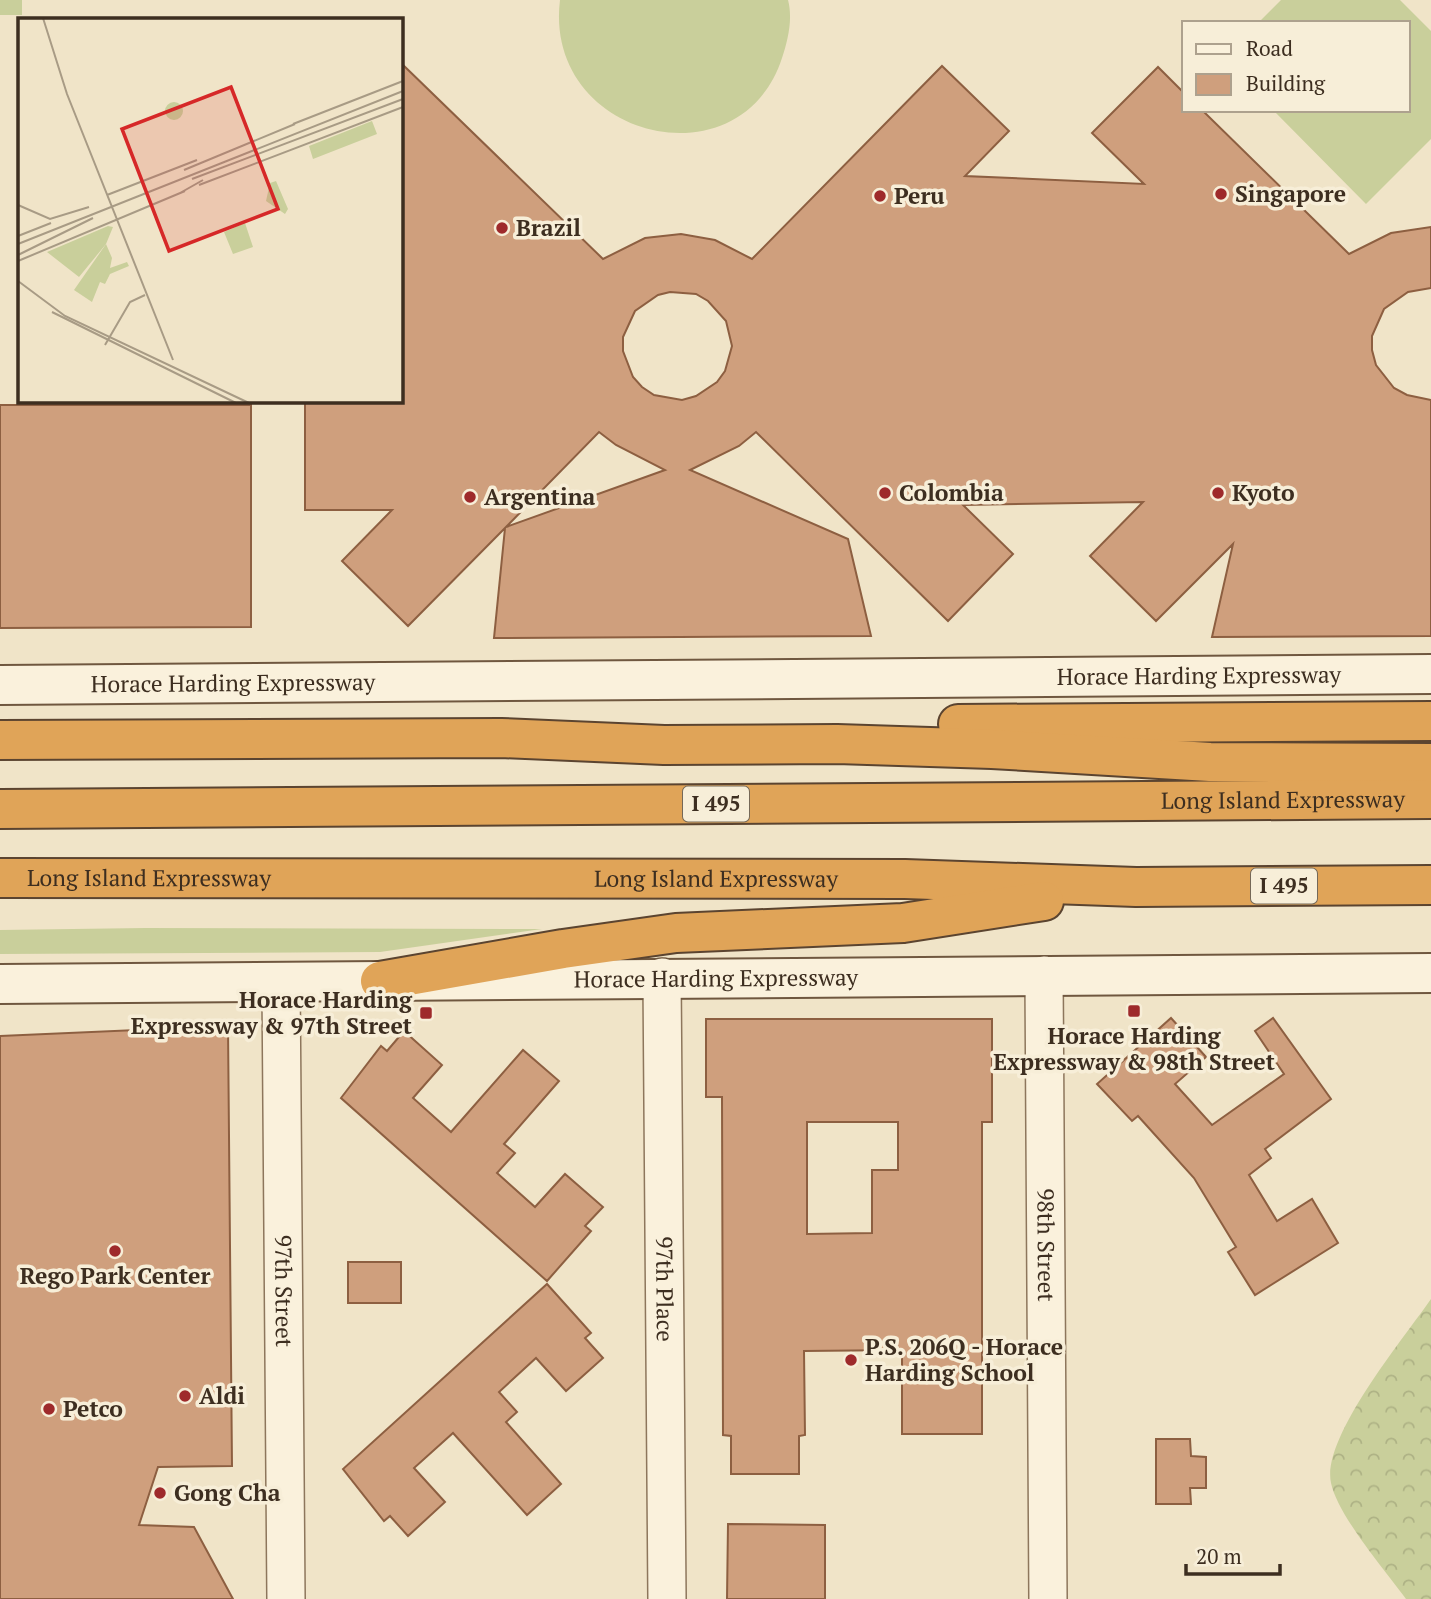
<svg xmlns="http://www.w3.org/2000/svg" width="1431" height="1599" viewBox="0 0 1431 1599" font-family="'PT Serif',serif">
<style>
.grass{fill:#c9cf9b}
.forest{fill:url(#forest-crowns)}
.building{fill:#cf9f7d;stroke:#8d5f41;stroke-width:2;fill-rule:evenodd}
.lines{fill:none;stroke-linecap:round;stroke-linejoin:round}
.street-casing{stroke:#8d765c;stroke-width:40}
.secondary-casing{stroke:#6f573f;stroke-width:42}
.highway-casing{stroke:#5b4430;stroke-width:42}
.street{stroke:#faf1dc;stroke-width:37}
.secondary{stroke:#faf1dc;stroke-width:38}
.highway{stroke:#e0a458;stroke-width:38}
.poi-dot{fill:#9e2a2b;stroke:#f7eed8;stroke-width:2.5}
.labels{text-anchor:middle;stroke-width:7;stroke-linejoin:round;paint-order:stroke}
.shield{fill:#f7eed8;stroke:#756857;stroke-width:2}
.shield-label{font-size:21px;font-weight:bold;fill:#3d2e20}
.poi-label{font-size:23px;font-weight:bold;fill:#3d2e20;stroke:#f7eed8;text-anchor:start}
.street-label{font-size:23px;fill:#3d2e20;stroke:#f7eed8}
.inset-road{fill:none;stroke:#a89b85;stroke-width:2}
.view{fill:#d62828;fill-opacity:0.15;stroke:#d62828;stroke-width:3.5}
.inset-edge{fill:none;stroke:#3d2e20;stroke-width:3.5}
</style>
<defs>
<pattern id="forest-crowns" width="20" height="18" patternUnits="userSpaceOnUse" patternTransform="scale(1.75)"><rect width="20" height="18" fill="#c9cf9b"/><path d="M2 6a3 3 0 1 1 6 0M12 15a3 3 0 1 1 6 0" fill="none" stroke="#aeb285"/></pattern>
</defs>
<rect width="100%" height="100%" fill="#f0e4c8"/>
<g class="grass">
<rect x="0" y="0" width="22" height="15"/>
<path d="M560,0h228c5,19 0,40 -6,58 -42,129 -239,80 -222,-58z"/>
<polygon points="1281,0 1400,0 1431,31 1431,139 1366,204 1273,110 1408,110 1408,23 1258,23"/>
<polygon points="145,928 542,929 380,952 0,954 0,930"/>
</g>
<path class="forest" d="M1431,1299v300h-25c-21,-29 -68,-83 -75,-116 -10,-45 73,-145 100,-184z"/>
<g class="building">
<path d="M401,63l202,196 42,-21 36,-4 34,6 37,19 190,-193 67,65 -44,45 179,8 -52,-51 66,-66 26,26v17h18l147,144 42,-21 40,-6v61l-23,4 -24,17 -12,27v14l4,15 18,23 13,7 24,5v236l-219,1 21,-93 -77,77 -66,-65 53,-54 -180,3 50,49 -65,67 -192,-189 -17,14 -49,24 158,69 23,97 -377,2 11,-110 -97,98 -66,-65 50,-51h-87v-109h96zM670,292l26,2 12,7 18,20 6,25 -7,25 -8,11 -21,14 -14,4 -28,-5 -12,-8 -9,-10 -10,-26v-14l12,-26 23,-16zM599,432l17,13 49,25 -159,57z"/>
<polygon points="0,405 251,405 251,627 0,628"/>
<polygon points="1171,1018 1206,1057 1175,1084 1212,1125 1284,1074 1255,1031 1273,1018 1331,1099 1265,1149 1271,1158 1249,1175 1277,1221 1312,1199 1338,1243 1255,1295 1228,1252 1236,1247 1194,1178 1138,1116 1132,1121 1097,1084"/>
<path d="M706,1019h286v103h-10v312h-80v-84l-98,1 1,84 -6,1v38h-68v-38l-8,-1 -1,-338h-16zM807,1122h91v48h-26v63l-65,1z"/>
<polygon points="228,1026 232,1466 158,1467 139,1525 194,1527 233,1599 0,1599 0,1036"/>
<polygon points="404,1031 442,1065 413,1098 451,1132 523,1050 559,1081 504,1144 515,1153 497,1173 535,1207 565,1174 603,1207 585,1226 591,1231 547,1281 341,1098 381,1046 387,1051"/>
<rect x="348" y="1262" width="53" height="41"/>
<polygon points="547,1284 591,1333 585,1338 603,1358 566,1391 536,1358 499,1392 517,1412 506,1422 561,1484 527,1515 453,1433 414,1468 445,1502 408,1536 390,1516 384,1521 343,1469"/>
<polygon points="1156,1439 1190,1439 1191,1456 1206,1457 1206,1488 1190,1488 1191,1504 1156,1504"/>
<polygon points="728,1524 825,1525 825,1599 727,1599"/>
</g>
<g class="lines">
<g class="street-casing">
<g id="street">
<path id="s1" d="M1044,975l4,624"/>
<path id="s2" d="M662,977l5,622"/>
<path id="s3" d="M281,983l5,616"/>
</g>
</g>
<g class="secondary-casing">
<g id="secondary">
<path id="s4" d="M0,685l1431,-11"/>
<path id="s5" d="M0,984l1431,-11"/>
</g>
</g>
<g class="highway-casing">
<g id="highway">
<polyline points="958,724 1431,721"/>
<polyline points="0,740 501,738 664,745 837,744 992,749 1210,762 1431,763"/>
<path id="s6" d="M0,809l1431,-10"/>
<path id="s7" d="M0,878l905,1 231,8 295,-2"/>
<polyline points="380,981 563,949 676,933 903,923 1044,901"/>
</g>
</g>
<use href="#street" class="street"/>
<use href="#secondary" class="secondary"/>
<use href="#highway" class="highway"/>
</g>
<g class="poi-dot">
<circle cx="1221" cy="194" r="7"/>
<circle cx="880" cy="196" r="7"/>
<circle cx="502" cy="228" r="7"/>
<circle cx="885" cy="493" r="7"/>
<circle cx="1218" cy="493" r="7"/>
<circle cx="470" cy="497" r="7"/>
<rect x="1127" y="1004" width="14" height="14" rx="3.5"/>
<rect x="419" y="1006" width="14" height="14" rx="3.5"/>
<circle cx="115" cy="1251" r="7"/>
<circle cx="851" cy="1360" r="7"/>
<circle cx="185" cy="1396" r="7"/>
<circle cx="49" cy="1409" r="7"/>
<circle cx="160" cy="1493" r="7"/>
</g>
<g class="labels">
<g class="shield">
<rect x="683" y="786.5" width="66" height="35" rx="5"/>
<rect x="1251" y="868.5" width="66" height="35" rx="5"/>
</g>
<g class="shield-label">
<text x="716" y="811">I 495</text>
<text x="1284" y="893">I 495</text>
</g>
<g class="poi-label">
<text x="1235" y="202">Singapore</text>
<text x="894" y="204">Peru</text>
<text x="516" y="236">Brazil</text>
<text x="899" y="501">Colombia</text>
<text x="1232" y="501">Kyoto</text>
<text x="484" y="505">Argentina</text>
<text x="412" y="1008" text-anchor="end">Horace Harding<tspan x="412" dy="26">Expressway &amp; 97th Street</tspan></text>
<text x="1134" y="1044" text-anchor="middle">Horace Harding<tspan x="1134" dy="26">Expressway &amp; 98th Street</tspan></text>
<text x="115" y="1284" text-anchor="middle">Rego Park Center</text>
<text x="865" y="1355">P.S. 206Q - Horace<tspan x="865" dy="26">Harding School</tspan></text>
<text x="199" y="1404">Aldi</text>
<text x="63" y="1417">Petco</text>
<text x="174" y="1501">Gong Cha</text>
</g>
<g class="street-label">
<text dy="8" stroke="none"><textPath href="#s4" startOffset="1199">Horace Harding Expressway</textPath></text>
<text dy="8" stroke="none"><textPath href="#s4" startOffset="233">Horace Harding Expressway</textPath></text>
<text dy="8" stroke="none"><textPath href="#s6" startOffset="1283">Long Island Expressway</textPath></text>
<text dy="8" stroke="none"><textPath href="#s7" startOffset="149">Long Island Expressway</textPath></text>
<text dy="8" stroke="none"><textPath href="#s7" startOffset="716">Long Island Expressway</textPath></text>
<text dy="8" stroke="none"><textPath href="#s5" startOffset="716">Horace Harding Expressway</textPath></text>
<text dy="8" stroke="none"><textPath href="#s1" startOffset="270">98th Street</textPath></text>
<text dy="8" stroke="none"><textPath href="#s2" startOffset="312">97th Place</textPath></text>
<text dy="8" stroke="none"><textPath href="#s3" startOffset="308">97th Street</textPath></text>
</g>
</g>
<g transform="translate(18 18)">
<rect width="385" height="385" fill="#f0e4c8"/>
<path d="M147 93a9 9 0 1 1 18 0a9 9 0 1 1-18 0ZM90,208l5,1 -7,17 -27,33 -32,-25z" fill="#c9cf9b"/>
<path d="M354,103l5,13 -64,25 -4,-13zM258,163l12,28 -3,5 -19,-13 4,-18zM227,205l8,24 -20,7 -9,-22zM88,226l6,14 -2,10 17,-6 2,4 -19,8 -5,10 -5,-2 -8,20 -18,-12z" fill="#c9cf9b"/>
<path class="inset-road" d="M25,0l24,76 106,266M275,106l110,-43M166,152l111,-46M174,161l211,-80M181,167l204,-78M162,175l23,-13M89,177l90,-35M0,187l32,14 39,-12M0,218l33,-13M0,226l385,-153M0,237l75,-37M0,243l167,-70M0,263l47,35 184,87M34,294l184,91M87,327l25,-43 15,-7"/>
<path class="view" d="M213,69l47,122 -109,42 -47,-122z"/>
<rect width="385" height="385" class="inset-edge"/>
</g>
<rect x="1182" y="21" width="228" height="91" fill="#f7eed8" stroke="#ada18e" stroke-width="2"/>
<rect x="1196" y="44" width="35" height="10" fill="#faf1dc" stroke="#ada18e" stroke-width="2"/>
<text x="1246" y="56" font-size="21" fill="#3d2e20">Road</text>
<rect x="1196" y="74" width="35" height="21" fill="#cf9f7d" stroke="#ada18e" stroke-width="2"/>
<text x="1246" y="91" font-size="21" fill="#3d2e20">Building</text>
<path d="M1186 1564v10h94v-10" fill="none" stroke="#3d2e20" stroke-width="3.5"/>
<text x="1196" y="1564" font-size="21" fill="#3d2e20" stroke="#f7eed8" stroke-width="5" paint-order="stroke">20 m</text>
</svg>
